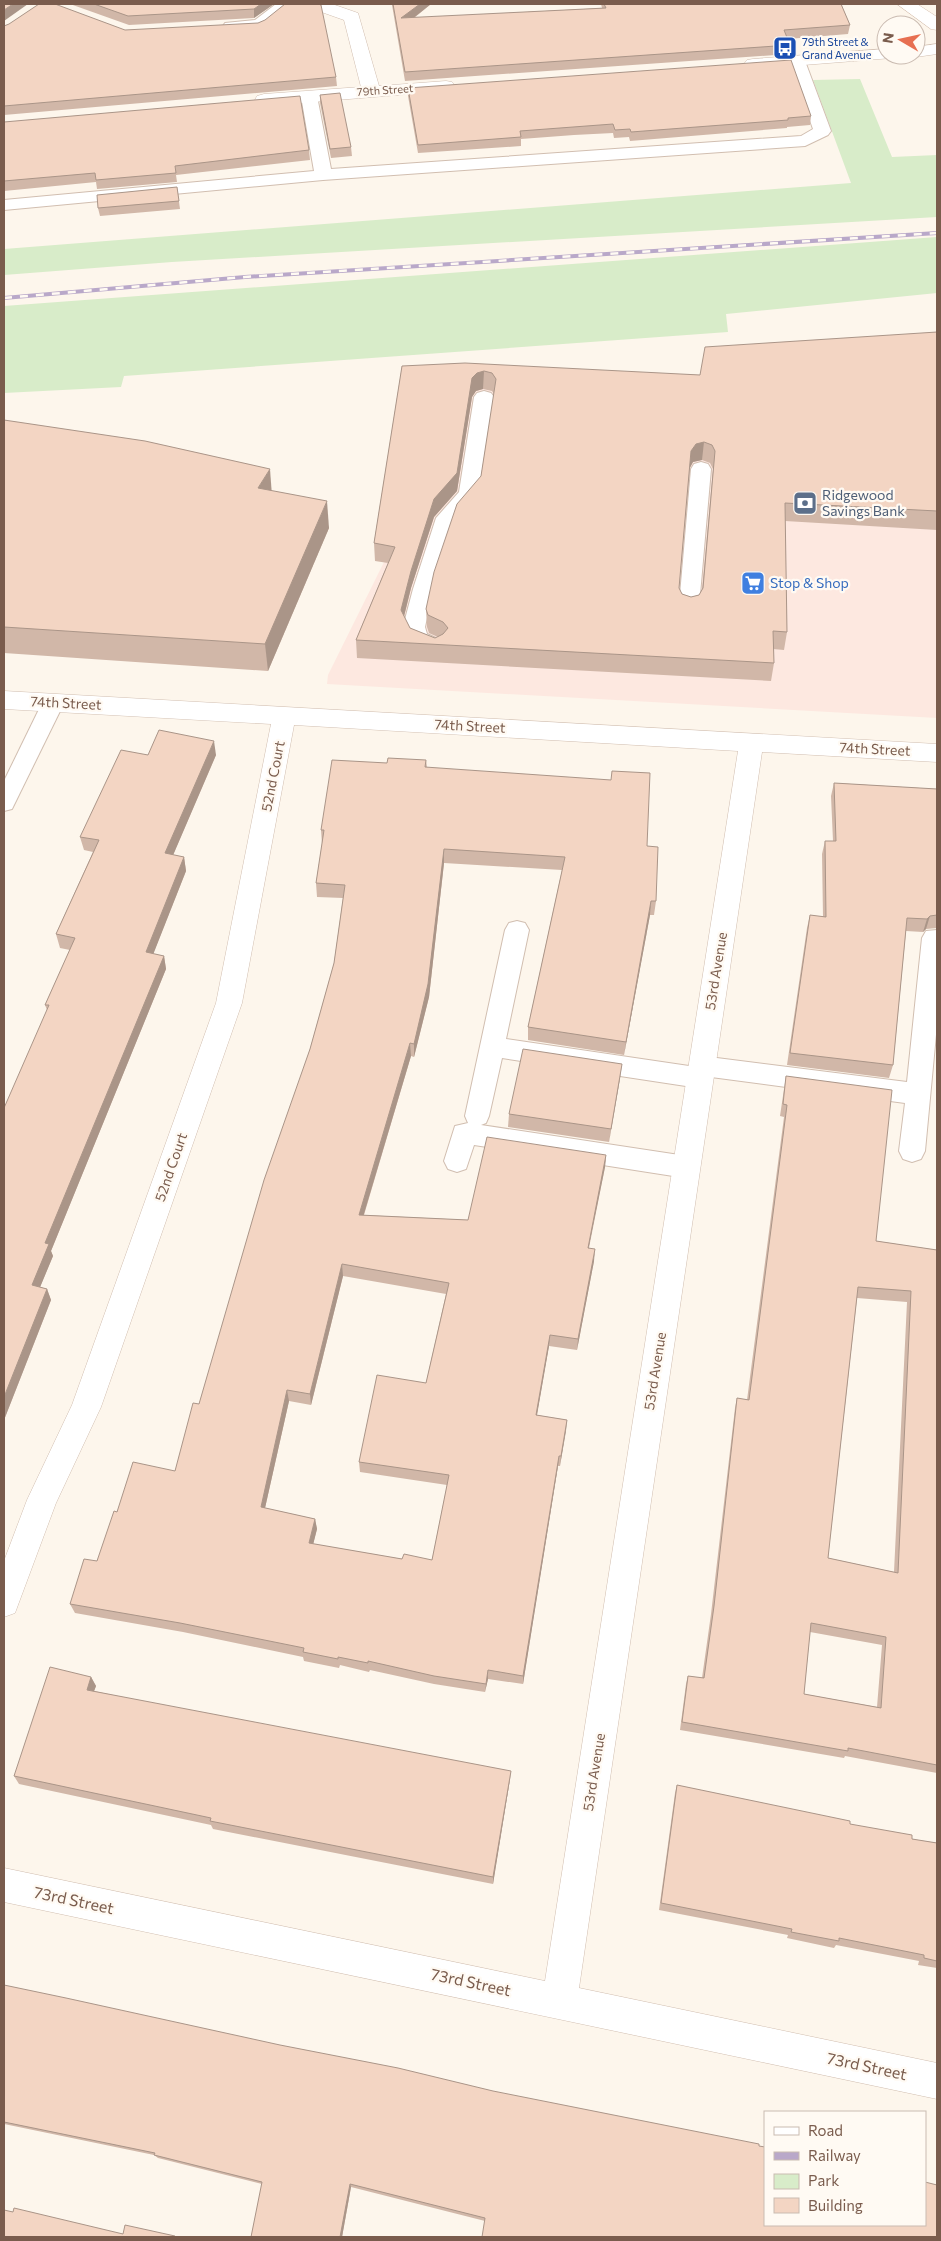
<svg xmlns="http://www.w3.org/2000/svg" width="941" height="2241" viewBox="0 0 941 2241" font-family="Commissioner,sans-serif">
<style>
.commercial{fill:#fde8e0}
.green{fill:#d8ecc9}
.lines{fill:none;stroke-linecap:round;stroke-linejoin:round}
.service-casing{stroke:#d1beb0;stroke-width:2}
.minor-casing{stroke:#d1beb0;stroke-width:1}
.secondary-casing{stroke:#d6c0b0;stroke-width:1}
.service{fill:#fff;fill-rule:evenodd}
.minor{fill:#fff;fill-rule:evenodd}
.secondary{fill:#fff;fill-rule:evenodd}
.rail-casing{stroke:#b9a8c9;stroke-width:4}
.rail{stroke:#fffaf3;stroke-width:2.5;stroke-dasharray:8;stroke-linecap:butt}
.wall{fill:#d1b7a8;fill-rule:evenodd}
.shaded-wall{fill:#aa9588}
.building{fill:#f3d5c3;stroke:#aa9588;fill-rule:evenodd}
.labels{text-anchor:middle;stroke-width:4.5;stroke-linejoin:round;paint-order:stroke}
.far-transit-label{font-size:11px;fill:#164399;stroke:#fffaf3;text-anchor:start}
.far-street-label{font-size:11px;fill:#7a5c4d;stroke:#fffaf3}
.service-label{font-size:14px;fill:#4e5e75;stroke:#fffaf3;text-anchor:start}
.shop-label{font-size:14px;fill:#366cbe;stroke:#fffaf3;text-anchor:start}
.street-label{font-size:14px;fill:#7a5c4d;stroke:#fffaf3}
.near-street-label{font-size:16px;fill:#7a5c4d;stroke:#fffaf3}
</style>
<rect width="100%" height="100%" fill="#fdf6ec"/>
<polygon class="commercial" points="937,353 937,718 327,684 328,675 384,562 393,540 403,384 704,394"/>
<g class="green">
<polygon points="860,79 892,157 937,155 937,217 172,262 4,275 4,249 851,183 813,80"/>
<polygon points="937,237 937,293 726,314 728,332 124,376 121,387 4,393 4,306"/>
</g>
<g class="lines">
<g class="service-casing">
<g id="service">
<path d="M276,4h18c-15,22 -44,32 -69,25l-2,-3 2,-3 30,-3z"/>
<polygon points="797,56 803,58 805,61 831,131 828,135 805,146 323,180 4,210 4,200 314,171 301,96 303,92 315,92 317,96 331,169 801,136 813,129 789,61 791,58"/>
<polygon points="484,391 491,393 494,397 479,494 455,521 433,589 425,627 427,634 442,641 446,646 442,651 435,654 411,644 403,627 413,589 436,518 459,492 474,397 477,393"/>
<polygon points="701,462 708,464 711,469 699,606 696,611 689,613 682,611 679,606 691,469 694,464"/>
<polygon points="53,695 61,697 64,703 12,809 4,811 4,781 45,697"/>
<polygon points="517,921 525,923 529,930 506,1039 689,1066 692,1059 701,1056 907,1082 922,938 926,931 937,930 937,1024 925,1151 921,1159 912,1162 903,1159 899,1151 905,1103 711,1077 708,1085 699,1088 502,1058 489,1116 486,1123 481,1125 686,1156 695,1159 699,1167 695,1175 686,1178 474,1145 466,1169 457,1172 448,1169 444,1161 455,1126 468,1123 465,1116 505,930 509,923"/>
</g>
</g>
<g class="minor-casing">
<g id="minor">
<polygon points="307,4 332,4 358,13 379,86 446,81 452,82 455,86 452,90 446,91 264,106 257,104 255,100 257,96 264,94 361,87 344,20 310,8"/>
<polygon points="937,44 937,54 916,57 909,55 916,55 916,47"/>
<polygon points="886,49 886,55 894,55 892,58 753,69 747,68 744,64 747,60 753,59"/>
<polygon points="4,691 937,744 937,762 762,752 579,1988 937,2063 937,2099 4,1902 4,1868 545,1981 738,751 294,725 242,1003 101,1407 56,1503 15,1613 4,1617 4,1561 27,1500 72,1405 216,1003 271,724 4,709"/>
</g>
</g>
<g class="secondary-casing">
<polygon id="secondary" points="897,4 917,4 937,17 937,30 931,29"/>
</g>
<use href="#service" class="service"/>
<use href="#minor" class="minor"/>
<use href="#secondary" class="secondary"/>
<g class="rail-casing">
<polyline id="rail" points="4,298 245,277 937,233"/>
</g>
<use href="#rail" class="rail"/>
</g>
<g class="wall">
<polygon points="70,4 274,4 254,18 129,25"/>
<polygon points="388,4 431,4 414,18 602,8 601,4 841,4 850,25 848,34 788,39 790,45 789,54 405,81 392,5"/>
<polygon points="4,26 125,30 336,77 337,86 4,115"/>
<polygon points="408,88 811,116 810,125 787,127 787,128 630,141 629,137 614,138 613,133 574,135 521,139 521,146 418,153 408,96"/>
<polygon points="320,95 351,147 352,156 331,158 320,103"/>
<polygon points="4,122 309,150 310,160 176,175 177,182 97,189 96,182 4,191"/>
<polygon points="177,187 180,209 100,216 98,208"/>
<path d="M937,332v198l-152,-9 2,111 -3,18 -11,-1 1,14 -3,18 -414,-23 -1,-18 32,-77 -13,-2 -1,-18 28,-177 298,9zM483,389l9,2 2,3 -13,82 -55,133 1,18 2,6 9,4 -3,1 -25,-10 -6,-11 7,-29 23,-71 23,-26 15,-94 4,-6zM702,460l8,3 3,6 -11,121 -3,5 -8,2 -9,-3 -3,-6 11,-120 3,-6z"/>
<polygon points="4,420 272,491 329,528 268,671 4,653"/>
<polygon points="148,755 216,755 173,855 184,857 186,871 153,954 164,956 166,969 51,1251 53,1256 40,1287 47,1289 51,1300 4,1420 47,1010 45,1005 70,950 60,948 56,934 93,852 84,850 80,837"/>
<path d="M426,760l1,7 220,79 9,55 -2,14h-4l-26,140 -96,-15v-13l34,-157 -118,-7 -15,134 -15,60 -3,-1 -47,159 104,5 138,-65 -1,12 -16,81 5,13 -17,89 -28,-4 -12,69 30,5 -7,46h-2l-35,218 -35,-5 -3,13 -51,-8 -64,-14 -1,2 -29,-7 -1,3 -35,-7 -1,-4 -120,-25 -108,-19 -5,-9 27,-43 20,-49 58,-41 24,-67 111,-355 24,-86 9,-65 -26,-1 -1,-14 6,-39 -1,-14 66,-67zM343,1276l103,18 -20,89 -67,79 1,10 87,13 -15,75 -30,-1 -89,-15 4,-15 -2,-10 -50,-11 24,-107 22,4z"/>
<polygon points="834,783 937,789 937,929 937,928 926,929 923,932 906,931 893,1065 889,1078 787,1065 807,928 810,915 823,917 822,854 825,841 833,841 831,796"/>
<path d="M786,1076l90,165 61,9v523l-92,-17 -1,2 -164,-28 6,-46 2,-8 14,2 9,-64 24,-206 2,-10 10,2 37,-283 -4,-1 4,-27zM857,1298l50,4 -13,270 -66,-14zM810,1632l72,13 -5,62 -73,-13z"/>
<polygon points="620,1078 609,1142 508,1127 509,1114"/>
<polygon points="91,1677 96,1686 94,1691 510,1779 493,1884 213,1829 211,1825 19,1784 14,1776"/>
<polygon points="677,1785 912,1839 937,1843 937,1968 918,1965 919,1961 836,1945 834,1948 787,1938 788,1935 659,1910 675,1793"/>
<polygon points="4,1985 765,2225 485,2221 351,2187 342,2237 251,2237 262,2184 158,2158 154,2155 4,2124"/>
</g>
<g class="shaded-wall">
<polygon points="13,4 28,4 4,21 4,10"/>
<polygon points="261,4 274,4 254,18 254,9"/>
<polygon points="420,4 431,4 402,27 401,18"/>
<polygon points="484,371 483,389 476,391 472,397 457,491 434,517 411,588 401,628 401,610 411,571 472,378 477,373"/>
<polygon points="704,442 702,460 693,462 689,469 691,451 696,444"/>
<polygon points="270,469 272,496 258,488"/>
<polygon points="327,501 329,528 268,671 265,644"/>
<polygon points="214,741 216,755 168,867 165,853"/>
<polygon points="444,849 444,863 429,997 414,1057 414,1044"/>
<polygon points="184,857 186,871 149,965 146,952"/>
<polygon points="651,901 650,915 624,1055 626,1042"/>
<polygon points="930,916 926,929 923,932 927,919"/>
<polygon points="164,956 166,969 51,1251 53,1256 36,1297 32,1285 45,1243"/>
<polygon points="410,1043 411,1056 360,1227 359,1215"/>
<polygon points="622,1064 620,1078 609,1142 611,1129"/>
<polygon points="606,1155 605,1167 586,1260 588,1248"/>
<polygon points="595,1249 594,1261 577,1350 578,1339"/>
<polygon points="342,1264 343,1276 311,1405 310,1394"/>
<polygon points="47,1289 51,1300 4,1420 4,1397"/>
<polygon points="550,1335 549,1346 535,1426 536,1415"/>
<polygon points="287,1390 289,1401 263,1517 261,1507"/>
<polygon points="567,1420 566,1431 560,1466 561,1456"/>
<polygon points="559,1456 558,1466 523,1684 523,1676"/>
<polygon points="315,1519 317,1529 311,1553 309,1543"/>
<polygon points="488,1670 488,1679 485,1692 486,1684"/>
<polygon points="91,1677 96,1686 91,1699 87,1690"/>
<polygon points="511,1771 510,1779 493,1884 493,1877"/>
<polygon points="350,2184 351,2187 342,2237 340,2237"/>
</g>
<g class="building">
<polygon points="4,4 13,4 4,10"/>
<polygon points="39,4 55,4 125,30 258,23 265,20 285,4 318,4 321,5 336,77 4,106 4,26 9,24"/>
<polygon points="94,4 261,4 254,9 128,16"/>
<polygon points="393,4 420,4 401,18 606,8 604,4 841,4 850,25 784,30 790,45 405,72"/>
<polygon points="791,60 811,116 788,118 788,120 631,132 630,129 615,130 613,124 520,131 521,137 418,145 408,88"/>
<polygon points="340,93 351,147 330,149 320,95"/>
<polygon points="300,96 309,150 175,166 176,173 96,180 95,173 4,181 4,122"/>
<polygon points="177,187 179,201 98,208 97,195"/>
<path d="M937,332v179l-152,-8 2,129 -14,-1 1,32 -418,-23 39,-93 -21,-4 28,-177 63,-3 235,12 5,-28zM484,371l8,2 4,6 -15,97 -24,28 -23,68 -8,37 2,6 15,7 5,6 -5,6 -8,4 -25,-10 -9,-18 10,-39 23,-72 23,-26 15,-95 5,-5zM704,442l8,3 3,6 -12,137 -4,7 -8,2 -9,-3 -3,-6 12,-137 5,-7z"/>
<polygon points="4,420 145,441 270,469 258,488 327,501 265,644 4,627"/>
<polygon points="159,730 214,741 165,853 184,857 146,952 164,956 45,1243 49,1244 32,1285 47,1289 4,1397 4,1108 49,1005 45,1005 75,938 56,934 99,840 80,837 121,750 148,755"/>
<path d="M388,758l38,2 -1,7 186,13 1,-9 38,2 -3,73 11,1 -2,54h-5l-25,141 -98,-15 37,-170 -121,-8 -16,135 -14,60 -4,-1 -51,172 109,5 19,-83 119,18 -18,93 7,1 -17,90 -28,-4 -14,80 31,5 -6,36h-2l-36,220 -35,-6 -2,14 -52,-8 -66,-15v2l-30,-6v2l-35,-7 1,-4 -124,-25 -110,-19 14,-45 13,2 17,-50 3,1 16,-50 42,9 18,-68 6,1 65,-224 46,-131 24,-86 11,-78 -29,-2 8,-53h-3l11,-70 55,3zM342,1264l107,19 -23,100 -49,-8 -18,87 90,13 -17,85 -28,-6 -2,5 -93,-16 6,-24 -54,-12 26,-117 23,4z"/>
<polygon points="834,783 937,789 937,915 930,916 927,919 907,918 893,1065 790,1053 810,915 826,917 825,841 836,841"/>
<polygon points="523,1049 622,1064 611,1129 509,1114"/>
<path d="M786,1076l106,14 -16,151 61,9v515l-89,-17v3l-166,-29 6,-46 16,2 10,-72 23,-208 12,2 38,-295 -4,-1zM858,1287l53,4 -13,282 -70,-15zM811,1623l75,14 -5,71 -77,-14z"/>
<polygon points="50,1667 91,1677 87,1690 511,1771 493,1877 210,1821 211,1818 14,1776"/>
<polygon points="677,1785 850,1821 850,1824 912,1835 912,1839 937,1843 937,1961 924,1958 924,1955 839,1938 839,1941 791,1932 792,1929 661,1903"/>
<polygon points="4,1985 66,1998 280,2045 398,2068 493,2091 759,2144 759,2146 765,2147 765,2225 925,2225 925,2182 937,2185 937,2237 482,2237 485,2218 350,2184 340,2237 251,2237 262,2182 154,2155 155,2153 4,2122"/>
<polygon points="14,2208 123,2234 125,2225 175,2236 175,2237 4,2237 4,2210 13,2212"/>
</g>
<defs>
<g id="bus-square" transform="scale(1.25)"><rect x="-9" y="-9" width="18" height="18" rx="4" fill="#1a4fb4" stroke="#fffaf3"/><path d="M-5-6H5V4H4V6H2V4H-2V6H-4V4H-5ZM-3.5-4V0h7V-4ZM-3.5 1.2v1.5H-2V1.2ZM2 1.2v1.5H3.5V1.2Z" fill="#fff"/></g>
<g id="bank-square" transform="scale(1.25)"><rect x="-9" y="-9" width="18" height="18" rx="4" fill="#5c6f8a" stroke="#fffaf3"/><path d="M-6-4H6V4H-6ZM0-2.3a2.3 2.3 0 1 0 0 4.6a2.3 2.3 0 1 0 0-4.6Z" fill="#fff"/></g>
<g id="supermarket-square" transform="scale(1.25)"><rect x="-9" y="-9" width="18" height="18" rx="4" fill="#3f7fe0" stroke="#fffaf3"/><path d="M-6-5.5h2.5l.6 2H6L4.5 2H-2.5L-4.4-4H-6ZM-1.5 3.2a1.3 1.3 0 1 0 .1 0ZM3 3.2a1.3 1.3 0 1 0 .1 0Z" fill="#fff"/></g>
</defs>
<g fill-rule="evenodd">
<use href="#bus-square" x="785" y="48"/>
<use href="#bank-square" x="805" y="503"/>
<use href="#supermarket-square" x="753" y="583"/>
</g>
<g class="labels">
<g class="far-transit-label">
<text x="802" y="46">79th Street &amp;<tspan x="802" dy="13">Grand Avenue</tspan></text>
</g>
<g class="far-street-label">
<text transform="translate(385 90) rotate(-4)" y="4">79th Street</text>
</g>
<g class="service-label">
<text x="822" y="500">Ridgewood<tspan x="822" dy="16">Savings Bank</tspan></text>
</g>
<g class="shop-label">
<text x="770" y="588">Stop &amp; Shop</text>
</g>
<g class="street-label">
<text transform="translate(66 703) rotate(3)" y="5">74th Street</text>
<text transform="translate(470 726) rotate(3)" y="5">74th Street</text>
<text transform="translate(875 749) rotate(3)" y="5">74th Street</text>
<text transform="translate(273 776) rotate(-79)" y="5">52nd Court</text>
<text transform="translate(716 971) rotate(-81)" y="5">53rd Avenue</text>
<text transform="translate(171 1167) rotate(-71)" y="5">52nd Court</text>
<text transform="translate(655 1371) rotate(-81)" y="5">53rd Avenue</text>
<text transform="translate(594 1772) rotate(-81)" y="5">53rd Avenue</text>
</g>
<g class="near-street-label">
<text transform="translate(74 1900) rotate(12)" y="6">73rd Street</text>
<text transform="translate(471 1982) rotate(12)" y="6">73rd Street</text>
<text transform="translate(867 2066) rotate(12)" y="6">73rd Street</text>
</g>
</g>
<rect width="941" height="2241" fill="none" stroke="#7a5c4d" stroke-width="10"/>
<rect x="764" y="2111" width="162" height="115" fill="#fffaf3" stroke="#cabbb1"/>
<rect x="774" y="2127" width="25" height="8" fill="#ffffff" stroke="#cabbb1"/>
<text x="808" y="2136" font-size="15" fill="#7a5c4d">Road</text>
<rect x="774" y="2152" width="25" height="8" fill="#b9a8c9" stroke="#cabbb1"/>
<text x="808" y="2161" font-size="15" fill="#7a5c4d">Railway</text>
<rect x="774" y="2174" width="25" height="15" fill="#d8ecc9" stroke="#cabbb1"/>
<text x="808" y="2186" font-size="15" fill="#7a5c4d">Park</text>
<rect x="774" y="2198" width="25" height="15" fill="#f3d5c3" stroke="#cabbb1"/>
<text x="808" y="2211" font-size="15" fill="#7a5c4d">Building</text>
<g transform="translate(901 40) rotate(279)"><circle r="24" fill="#fffaf3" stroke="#cabbb1"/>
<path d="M0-4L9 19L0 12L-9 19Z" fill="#e76f51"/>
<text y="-8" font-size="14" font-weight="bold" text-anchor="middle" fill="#7a5c4d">N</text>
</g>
</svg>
